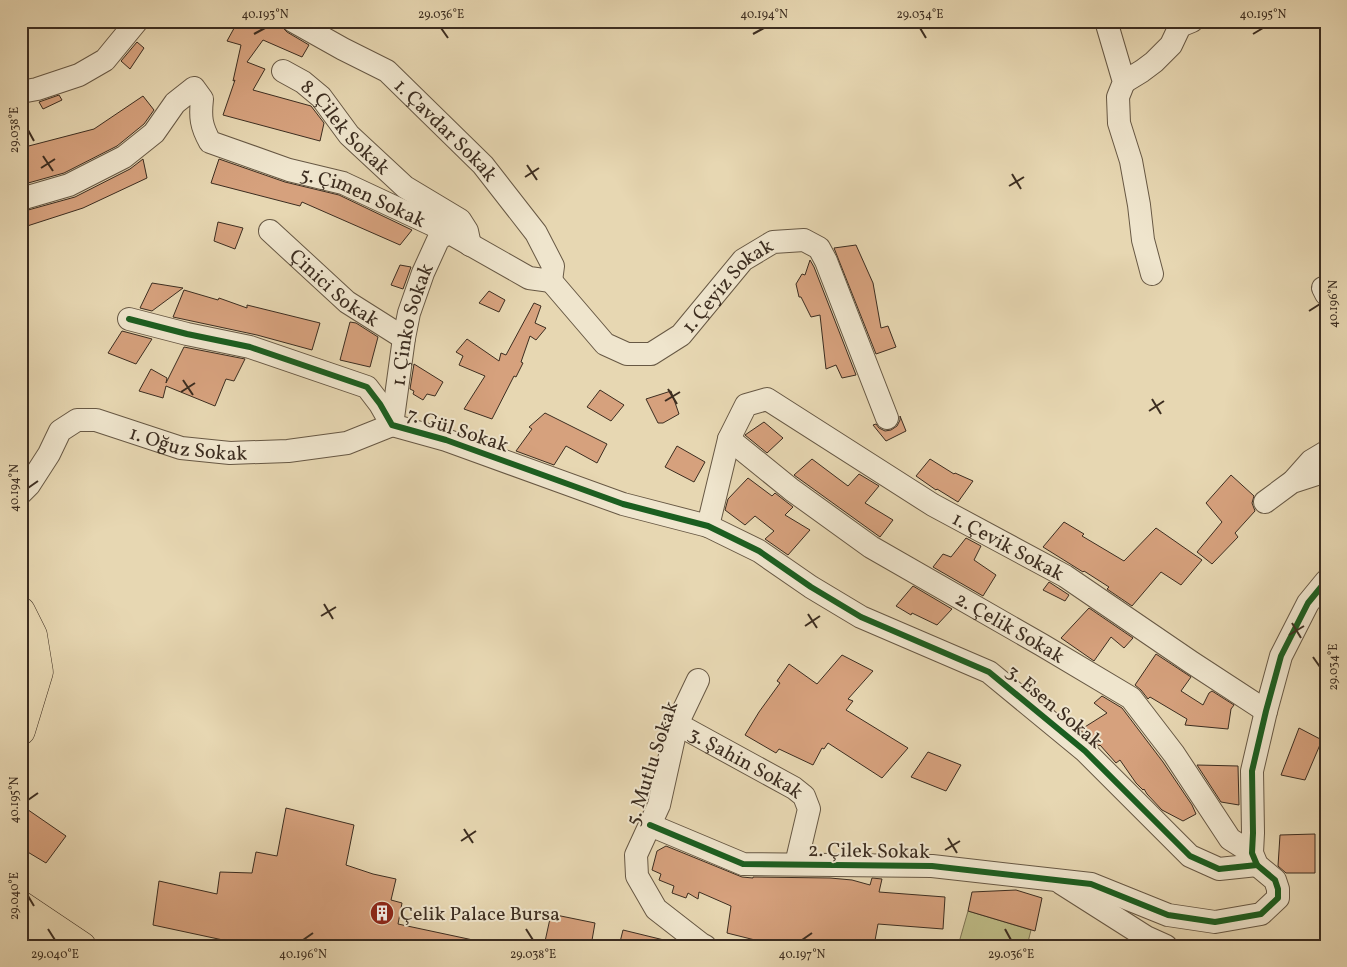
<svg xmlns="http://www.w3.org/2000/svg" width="1347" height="967" viewBox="0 0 1347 967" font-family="Vollkorn,serif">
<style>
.green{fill:#bebc87;stroke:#7d7454}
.building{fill:#d6a17d;stroke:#3c2d20}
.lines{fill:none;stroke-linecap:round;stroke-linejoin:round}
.minor-casing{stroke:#675844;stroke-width:24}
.major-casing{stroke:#3c2d20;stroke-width:29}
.minor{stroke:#efe5cd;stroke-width:22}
.major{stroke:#e7d7b2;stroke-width:28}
.cycleway-casing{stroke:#efe5cd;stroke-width:9}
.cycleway{stroke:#1b5e20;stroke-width:6}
.ticks{fill:none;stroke:#3c2d20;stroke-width:2}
.labels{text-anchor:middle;stroke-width:4;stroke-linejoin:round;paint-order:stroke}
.street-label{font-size:20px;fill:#3c2d20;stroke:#efe5cd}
.poi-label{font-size:20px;fill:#3c2d20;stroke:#efe5cd;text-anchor:start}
.neatline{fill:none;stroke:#3c2d20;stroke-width:2}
.ticks-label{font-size:12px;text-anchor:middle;fill:#3c2d20}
</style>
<rect width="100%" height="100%" fill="#e7d7b2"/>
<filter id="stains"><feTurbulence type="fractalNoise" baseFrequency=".004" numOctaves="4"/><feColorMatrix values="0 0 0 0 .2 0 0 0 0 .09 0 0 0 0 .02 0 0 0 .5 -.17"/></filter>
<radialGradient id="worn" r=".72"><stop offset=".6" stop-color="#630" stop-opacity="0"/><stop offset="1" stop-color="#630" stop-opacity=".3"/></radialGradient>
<polygon class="green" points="968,911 1031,930 1027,946 958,946"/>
<g class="building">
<polygon points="238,21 271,21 282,27 287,32 309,45 302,57 263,40 247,62 265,69 253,90 311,106 324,123 320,141 223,115 235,80 233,81 241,45 227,41"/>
<polygon points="137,42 144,48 130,69 121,61"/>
<polygon points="59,95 62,100 43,109 39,102"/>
<polygon points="143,96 154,110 144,124 117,146 64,173 21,185 21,148 94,129"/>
<polygon points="143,159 147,178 83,208 21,228 21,212 75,197 130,169"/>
<polygon points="219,159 285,182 339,195 412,230 400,245 302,202 300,206 211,183"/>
<polygon points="218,222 243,228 235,249 214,241"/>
<polygon points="856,245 873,283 881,328 888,326 896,347 876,354 834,248"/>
<polygon points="810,260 814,267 856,375 842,378 836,365 826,369 820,315 811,317 801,297 799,297 796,284 802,274 805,275"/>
<polygon points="400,265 411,267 403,289 391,285"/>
<polygon points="152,283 183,288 152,311 140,308"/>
<polygon points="184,290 218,300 219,298 247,308 247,305 320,323 312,350 257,335 173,317"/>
<polygon points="489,291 505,300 499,312 479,303"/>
<polygon points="534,303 541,306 535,323 546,328 536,340 530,336 521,362 523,363 516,377 514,376 492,419 464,409 485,376 459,365 463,356 456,352 467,339 499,361 501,353 506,355"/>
<polygon points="350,322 356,323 378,337 370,367 340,360"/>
<polygon points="122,331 152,339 136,364 108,353"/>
<polygon points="184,347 245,359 234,381 226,379 215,406 166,386 163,398 139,391 151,369 167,378 166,383"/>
<polygon points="414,364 443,382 435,396 427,394 423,400 413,394 414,391 410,389"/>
<polygon points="600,390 624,405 611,421 587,407"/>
<polygon points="671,391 679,414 663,423 658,423 646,399"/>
<polygon points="545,413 607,444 597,463 566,446 554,465 516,451 532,429 529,427"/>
<polygon points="900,416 906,431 886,441 873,425 876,424 879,428 885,431 891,430 897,426 900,420"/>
<polygon points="764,422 783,438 767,453 745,435"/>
<polygon points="677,446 705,462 694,482 665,467"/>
<polygon points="812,459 848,486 859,474 879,486 865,503 893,520 880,537 794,475"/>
<polygon points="930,459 954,474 955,473 973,481 958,502 937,489 936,490 916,476"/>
<polygon points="1231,475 1254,496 1252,503 1255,511 1235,533 1238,537 1212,564 1197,552 1222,522 1206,503"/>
<polygon points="748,478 772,496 775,493 793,507 785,515 810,530 788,555 765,539 774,531 755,516 745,525 725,510 728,499"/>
<polygon points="1064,522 1084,534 1082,536 1124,561 1156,528 1202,560 1181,585 1161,572 1132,606 1107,589 1109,587 1084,571 1083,572 1043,547"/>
<polygon points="966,538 981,546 974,560 996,575 983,596 933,567 943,554 951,557"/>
<polygon points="1049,582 1069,595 1065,601 1043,590"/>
<polygon points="913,586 952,609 937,625 912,613 911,615 896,606"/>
<polygon points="1089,608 1133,638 1124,648 1111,637 1094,661 1061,638"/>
<polygon points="1156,654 1191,677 1181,691 1203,705 1209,693 1212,691 1234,705 1231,709 1228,729 1185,725 1187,719 1150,697 1148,699 1141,690 1135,685"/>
<polygon points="842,655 873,671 848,699 853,701 846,710 908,748 882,778 828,743 824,749 822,748 813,765 779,749 776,753 745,735 759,712 780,683 777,681 789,664 817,684"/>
<polygon points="1102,696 1122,708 1163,762 1192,805 1196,814 1183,821 1162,810 1147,794 1144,789 1143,790 1136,783 1120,760 1116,763 1100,745 1099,746 1080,730 1107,713 1094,703"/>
<polygon points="1299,728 1322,740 1305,780 1281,775"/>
<polygon points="928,752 961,765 946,791 911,777"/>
<polygon points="1197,765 1238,766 1239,805 1221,802"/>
<polygon points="21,805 66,836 46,863 21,848"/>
<polygon points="286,808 354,825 346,865 373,874 396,879 391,900 402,903 398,924 473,940 473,946 251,946 153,925 159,881 217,894 220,872 252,873 256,852 277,856"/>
<polygon points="1315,834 1315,873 1286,873 1278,866 1280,835"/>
<polygon points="666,846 742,877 753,878 753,877 830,878 852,880 870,885 872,878 882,879 879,892 945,897 943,929 878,924 874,946 761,946 755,944 755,940 727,933 731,906 699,892 698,899 688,893 686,898 672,893 674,886 659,880 661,874 652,870 657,851"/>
<polygon points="1016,890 1042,898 1035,931 968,911 972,892"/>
<polygon points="551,914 595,923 591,946 544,946"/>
<polygon points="623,930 668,941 667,946 619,946"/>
</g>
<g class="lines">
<g class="minor-casing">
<g id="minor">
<path id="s1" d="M293,21l50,28 44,22 96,94 53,68 17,33 -2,15"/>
<polyline points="1106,21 1124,82 1118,97 1119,123 1131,161 1139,205 1143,240 1152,274"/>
<path id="s2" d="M283,71l20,11 18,15 28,38 56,52 55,33 7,11 3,14"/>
<polyline points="1124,82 1142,71 1154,62 1171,45 1180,26 1192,21"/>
<polyline points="21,92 37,89 79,75 105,60 137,21"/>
<path id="s3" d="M21,199l48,-14 55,-28 30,-24 21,-30 19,-15 8,11c-2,18 -1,27 8,43l79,28 54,13 105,49 81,46 22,3"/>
<path id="s4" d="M270,231l77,71 57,36"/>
<path id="s5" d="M551,281l54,63 22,10h24l30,-19 62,-75 30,-18 31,-2 15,8 7,13 61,157"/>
<polyline points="1323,288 1326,294"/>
<polyline points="129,319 187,334 250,347 367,387 380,404 392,425 446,440 623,504 708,526 759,551 811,587 861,617 989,672 1085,751 1190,856 1219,869 1257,865"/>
<path id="s6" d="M729,439l63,51 79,57 171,98 89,53 43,56 56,85 22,14"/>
<polyline points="1295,479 1311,461 1326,452"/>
<path id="s7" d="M21,493l8,-8 20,-31 11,-23 17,-11h19l85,28 49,5 58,-2 59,-8 45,-18 12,-87 5,-25 14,-40 15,-33 10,-8"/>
<polyline points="1265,502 1292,482 1326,471"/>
<path id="s8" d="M708,526l21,-87 17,-34 21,-6 166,106 132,71 126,86 75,49"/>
<polyline points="698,680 677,724 659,805 636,855 637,876 656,909 701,944 705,946"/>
<path id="s9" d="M677,724l117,64 10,8 5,13 -13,55"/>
<polyline points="650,825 743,864 932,866 1091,884 1168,915 1215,922 1261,914 1278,898 1278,889 1275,880 1257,865 1252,853 1253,833 1252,771 1266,711 1281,656 1308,603 1326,581"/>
<polyline points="1061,883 1146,937 1166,946"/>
</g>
</g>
<g class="major-casing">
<g id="major">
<polyline points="21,611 33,635 39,672 21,731"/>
<polyline points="21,905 82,946"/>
<polyline points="21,930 47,946"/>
</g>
</g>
<use href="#minor" class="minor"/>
<use href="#major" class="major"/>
<g class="cycleway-casing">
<g id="cycleway">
<polyline points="129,319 187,334 250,347 367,387 380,404 392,425 446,440 623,504 708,526 759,551 811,587 861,617 989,672 1085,751 1190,856 1219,869 1257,865"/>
<polyline points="650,825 743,864 932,866 1091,884 1168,915 1215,922 1261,914 1278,898 1278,889 1275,880 1257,865 1252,853 1253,833 1252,771 1266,711 1281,656 1308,603 1326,581"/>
</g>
</g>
<use href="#cycleway" class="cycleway"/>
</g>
<path class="ticks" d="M441,28l7,10M920,28l6,10M254,34l11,-6M753,34l11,-6M1253,34l10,-6M28,130l6,11M43,156l10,15M527,165l10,15M41,168l14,-9M1012,174l9,15M525,177l14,-9M1009,186l15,-9M1309,311l11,-7M183,380l10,15M668,389l9,15M181,392l14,-9M1152,399l9,15M665,401l15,-9M1149,411l15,-10M28,488l10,-7M324,604l9,15M808,614l9,14M321,616l15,-9M1292,623l9,15M805,626l15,-10M1289,635l15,-9M1313,657l7,10M28,800l10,-7M464,829l9,14M948,838l9,15M461,841l15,-10M945,850l15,-9M28,896l6,10M48,929l7,11M526,929l7,11M1005,929l6,11M303,940l10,-7M802,940l10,-7"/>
<defs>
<g id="building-disc" transform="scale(1.25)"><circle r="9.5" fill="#8f2418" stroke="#efe5cd"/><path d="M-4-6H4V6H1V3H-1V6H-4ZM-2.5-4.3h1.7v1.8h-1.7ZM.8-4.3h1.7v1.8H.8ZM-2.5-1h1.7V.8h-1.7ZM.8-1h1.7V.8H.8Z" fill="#fff"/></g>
</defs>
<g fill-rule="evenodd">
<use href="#building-disc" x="382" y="913"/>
</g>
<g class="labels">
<g class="street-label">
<text dy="7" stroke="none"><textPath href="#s2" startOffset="85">8. Çilek Sokak</textPath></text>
<text dy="7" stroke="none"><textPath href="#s1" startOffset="190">1. Çavdar Sokak</textPath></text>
<text dy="7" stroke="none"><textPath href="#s3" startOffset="432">5. Çimen Sokak</textPath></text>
<text dy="7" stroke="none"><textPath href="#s4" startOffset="86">Çinici Sokak</textPath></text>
<text dy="7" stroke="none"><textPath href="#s5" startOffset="235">1. Çeyiz Sokak</textPath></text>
<text dy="7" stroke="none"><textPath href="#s7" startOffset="520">1. Çinko Sokak</textPath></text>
<text transform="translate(458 429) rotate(18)" y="7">7. Gül Sokak</text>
<text dy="7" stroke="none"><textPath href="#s7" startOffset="209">1. Oğuz Sokak</textPath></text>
<text dy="7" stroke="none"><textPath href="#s8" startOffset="432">1. Çevik Sokak</textPath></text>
<text dy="7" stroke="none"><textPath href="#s6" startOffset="339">2. Çelik Sokak</textPath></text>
<text transform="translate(1055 706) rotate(40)" y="7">3. Esen Sokak</text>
<text transform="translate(651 763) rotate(-72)" y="7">5. Mutlu Sokak</text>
<text dy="7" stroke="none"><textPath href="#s9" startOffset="79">3. Şahin Sokak</textPath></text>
<text transform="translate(869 850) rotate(1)" y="7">2. Çilek Sokak</text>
</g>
<g class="poi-label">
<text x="400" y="920">Çelik Palace Bursa</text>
</g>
</g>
<rect width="1347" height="967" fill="none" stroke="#e7d7b2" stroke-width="55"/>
<rect x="28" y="28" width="1292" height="912" class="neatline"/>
<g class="ticks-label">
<text x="265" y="18">40.193°N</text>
<text x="441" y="18">29.036°E</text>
<text x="764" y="18">40.194°N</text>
<text x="920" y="18">29.034°E</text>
<text x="1263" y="18">40.195°N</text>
<text transform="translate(14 130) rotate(-90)" y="4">29.038°E</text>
<text transform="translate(1333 304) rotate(-90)" y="4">40.196°N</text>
<text transform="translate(14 488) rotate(-90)" y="4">40.194°N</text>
<text transform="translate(1333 667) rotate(-90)" y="4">29.034°E</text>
<text transform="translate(14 800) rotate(-90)" y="4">40.195°N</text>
<text transform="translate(14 896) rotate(-90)" y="4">29.040°E</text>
<text x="55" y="958">29.040°E</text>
<text x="303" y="958">40.196°N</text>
<text x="533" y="958">29.038°E</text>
<text x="802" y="958">40.197°N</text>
<text x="1011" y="958">29.036°E</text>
</g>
<rect width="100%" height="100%" filter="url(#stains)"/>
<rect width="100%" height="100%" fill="url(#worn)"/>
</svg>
